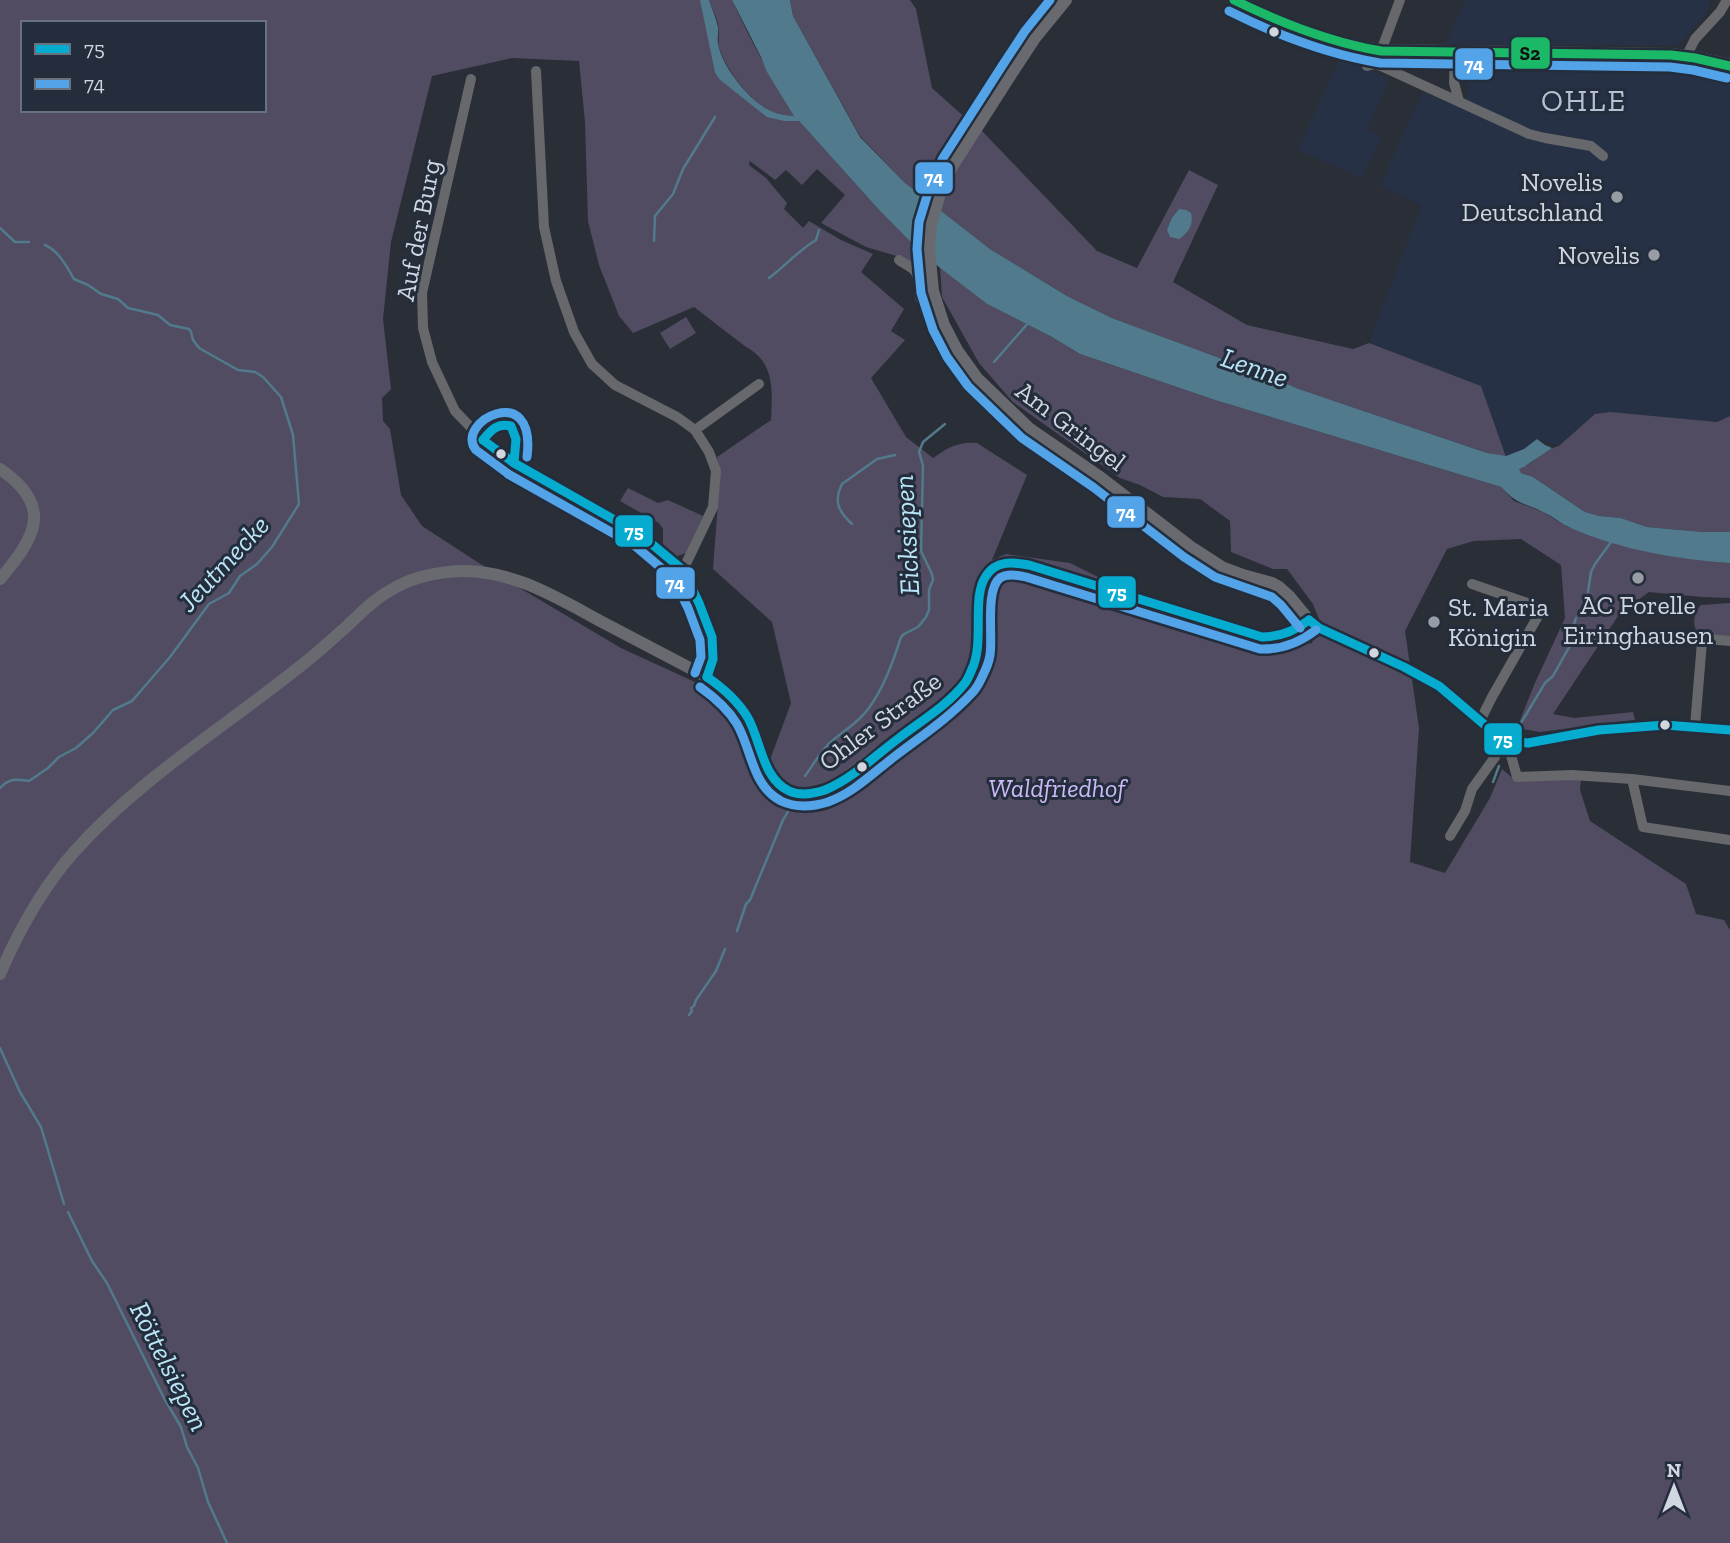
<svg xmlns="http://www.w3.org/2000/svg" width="1730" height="1543" viewBox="0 0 1730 1543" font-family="'Zilla Slab',serif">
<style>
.built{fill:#273145}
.green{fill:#514c62;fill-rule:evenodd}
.water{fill:#517a8c}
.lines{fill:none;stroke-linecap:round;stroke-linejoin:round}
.stream{stroke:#517a8c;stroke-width:2.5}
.street{stroke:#66686c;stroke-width:10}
.secondary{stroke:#696a6f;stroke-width:12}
.primary{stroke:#66696d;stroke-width:14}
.bus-1-casing{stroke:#242d3c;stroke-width:14}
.bus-2-casing{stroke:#242d3c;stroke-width:14}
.bus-3-casing{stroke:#242d3c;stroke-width:14}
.bus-1{stroke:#06acd0;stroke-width:9}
.bus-2{stroke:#53a3e8;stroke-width:9}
.bus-3{stroke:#1ab867;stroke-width:9}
.bus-dot{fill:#d1d7e1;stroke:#242d3c;stroke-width:2.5}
.poi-dot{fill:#979ca5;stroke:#242d3c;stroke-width:2.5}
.labels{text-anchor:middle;stroke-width:6;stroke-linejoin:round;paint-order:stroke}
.poi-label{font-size:26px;fill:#d1d7e1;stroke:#242d3c;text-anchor:end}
.street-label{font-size:26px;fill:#d1d7e1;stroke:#242d3c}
.park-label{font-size:26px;font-style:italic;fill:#cbbaf7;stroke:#242d3c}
.water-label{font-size:28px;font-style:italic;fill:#bae5f8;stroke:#242d3c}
.quarter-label{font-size:30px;letter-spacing:2px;fill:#b6c1d5;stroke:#242d3c}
.line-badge{stroke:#242d3c;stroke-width:2.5}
.badge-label{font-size:19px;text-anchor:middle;font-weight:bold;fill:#fff}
.pale-badge-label{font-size:19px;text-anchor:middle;font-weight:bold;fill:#111}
</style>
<rect width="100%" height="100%" fill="#2a2e36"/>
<g class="built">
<polygon points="1465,0 1711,0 1707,13 1678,46 1446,44"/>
<polygon points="1340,57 1390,79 1367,129 1382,137 1362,178 1298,150"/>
<polygon points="1662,62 1697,68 1730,75 1730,416 1717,422 1610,412 1595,414 1559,446 1537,439 1524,449 1506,457 1481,386 1369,343 1421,205 1380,186 1422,92 1462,108 1468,95 1466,75 1472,66"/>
</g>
<g class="green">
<path d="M0,0h701l14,73 4,6 65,42h15l81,90 41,40 -1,20 -20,-14 -34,-10 -45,-24 24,-28 -28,-26 -15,16 -16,-15 -11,10 -25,-19 -1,4 17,13 21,25 -3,6 19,19 6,-7 32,19 32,14 -12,18 43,37 -13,22 14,9 -34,38 35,59 27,21c14,-10 26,-17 44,-15l50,32 -35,85 14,-6 64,9 182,91 60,-11 7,-24 -6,-15 -26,-35h-14l-42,-17 -1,-31 -30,-22 -37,-2 -23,-12 -20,-7 -107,-76 -34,-39 -37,-66 -2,-30 47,37 65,33 28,17 135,46 286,87 13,14 29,11 25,15 151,35 11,1v35l-28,-1 -53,-5 -29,21 -67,101 21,4 59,-6 2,8 -95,12 -23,-4 17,-43 31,-67 -4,-53 -40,-26 -47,2 -27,8 -42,82 14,97 -9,134 35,11 45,-75 12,-29 13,11 66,-1 -1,11 10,31 96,63 10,30 28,6 6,10v613h-1730zM23,23h241v87h-241zM512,58l67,3 6,61 3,99 11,44 20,51 14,17 61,-26 52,40c30,16 26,45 25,73l-54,37 3,19 -7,93 59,53 19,81 -27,73 -54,-87 -89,-41 -125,-74 -74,-48 -21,-31 -11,-66 -7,-8 -1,-23 9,-9 -8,-70 8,-77 41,-166z"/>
<path d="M709,0h23c18,40 40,79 63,116 -9,-1 -19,-1 -27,-6 -19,-10 -43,-42 -49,-63 -1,-6 0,-10 0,-16 0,-10 -7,-22 -10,-31z"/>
<polygon points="790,0 910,0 916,9 932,88 970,122 982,131 1097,251 1137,268 1189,170 1218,185 1173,282 1247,325 1353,349 1369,343 1481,386 1506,457 1487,453 1296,388 1279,380 1112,318 1067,296 990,249 904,182 860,136 793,16"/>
<polygon points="686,317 696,333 670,349 660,333"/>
<path d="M1610,412l107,10 13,-6v116h-27l-56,-5 -26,-9 -22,-2 -14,-4 -52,-35 -12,-4 -3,-4c16,-4 25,-20 41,-23l36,-32z"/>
<polygon points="628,488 658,503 668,500 703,516 686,553 675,557 663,546 663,529 659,523 620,501"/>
<path d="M1730,603v34l-32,-3c-6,-9 -5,-21 3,-29z"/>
</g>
<g class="water">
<path d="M700,0h9c3,9 7,18 9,27 1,5 -1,10 0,16 3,22 30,56 49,66 8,5 17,6 27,7l-27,-44 -6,-15 -29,-57h58l3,16 67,121 44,45 86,67 77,47 45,22 167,62 17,8 191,65 19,3 18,-7 13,-10 8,6 7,3 -28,19 -5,2 2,4 12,4 52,35 14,4 22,2 26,9 56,5h27v31c-54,-4 -109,-13 -159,-35 -10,-4 -18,-12 -28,-16 -21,-10 -25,-7 -42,-25l-286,-87 -135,-46 -28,-17 -65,-33 -61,-47 -46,-46 -81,-90h-15l-17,-4 -48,-38 -4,-6z"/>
<path d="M1179,209l7,1 5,3c3,12 -3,20 -12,26l-9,-2 -3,-7 5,-12z"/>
</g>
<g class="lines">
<g class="stream">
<polyline points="0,228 15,242 29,242"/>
<polyline points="654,241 655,216 673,194 683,169 715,117"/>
<path d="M769,278c16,-12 30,-28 47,-38l3,-10"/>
<polyline points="994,362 1029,322"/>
<path d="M852,524c-13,-12 -19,-22 -10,-40l35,-25 18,-4"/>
<polyline points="1588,592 1591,572 1595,564 1611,542"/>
<polyline points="1518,728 1545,683 1553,676 1572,642 1573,627 1576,618"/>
<path d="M805,776c9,-12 16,-26 27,-35 13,-11 27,-19 37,-33 15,-21 24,-46 32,-71l3,-3 14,-7 8,-10 3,-7v-20l4,-10 -1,-6 -11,-23 2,-85 -4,-14 4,-10 22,-18"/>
<polyline points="1493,782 1499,766"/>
<path d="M0,788c9,-10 16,-9 29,-7l19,-13 11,-11 17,-9 17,-15 20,-23 19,-9 38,-44 39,-53 20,-11 11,-17 17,-12 15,-17 27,-43 -6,-69 -12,-38 -18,-20 -8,-5 -17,-2 -39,-22 -6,-8 -2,-8 -2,-3 -19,-4 -12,-10 -30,-7 -10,-9 -17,-5 -13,-9 -14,-6c-7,-12 -15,-28 -29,-34"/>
<polyline points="737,931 746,904 750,900 783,820 795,799"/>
<polyline points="689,1015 692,1011 691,1008 694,1006 696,1000 716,971 725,949"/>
<polyline points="0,1048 20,1092 41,1127 64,1204"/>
<polyline points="68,1212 92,1261 107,1283 164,1398 181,1427 187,1447 198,1468 208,1502 227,1543"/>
</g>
<g class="street">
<polyline points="1381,51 1400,0"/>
<polyline points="1455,53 1454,83 1459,101"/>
<polyline points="1686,57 1695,39 1720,12 1727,0"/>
<polyline points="1367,66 1375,64 1381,66 1529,134 1545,138 1591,146 1603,156"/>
<polyline points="536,71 544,227 556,281 574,332 592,364 615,385 677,417 695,430 709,452 716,471 713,507 683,570"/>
<polyline points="471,79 422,293 423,328 432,362 455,411 483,440 514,463 641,535 658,548 683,570 699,603 712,637 713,651 713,659 707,677"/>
<path d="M899,260c4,3 11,6 15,10 11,13 -2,25 13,38h11"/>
<polyline points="695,430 759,384"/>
<polyline points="1472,584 1533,605 1538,616 1492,697 1480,721"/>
<polyline points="1695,726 1702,642 1707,639 1730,641"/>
<polyline points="1507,741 1517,777 1572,775 1632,779 1730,791"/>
<polyline points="1632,779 1643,827 1730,840"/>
<polyline points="1450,836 1465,811 1472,789 1495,757 1499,737"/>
</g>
<g class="secondary">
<polyline points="1066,0 1035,38 1012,73 953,165 941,190 931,224 929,249 933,291 944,325 957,350 977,378 1030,429 1100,477 1191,547 1222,567 1243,575 1272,583 1279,587 1290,597 1309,620 1319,628 1404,667 1439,686 1499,737 1507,741 1528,743 1599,730 1665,725 1730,730"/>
<path d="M0,469c54,37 36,68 0,110"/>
<path d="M0,974c19,-44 42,-86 74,-122 64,-72 149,-124 224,-184 17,-13 32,-27 48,-41 14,-13 28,-28 45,-37 21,-13 46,-18 70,-19 53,-1 98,28 143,52 34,18 68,36 103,54 16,11 31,24 41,41 13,22 13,56 37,70 11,7 24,8 36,4 16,-5 28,-17 40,-26 19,-14 38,-28 56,-42 19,-14 40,-27 51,-47 16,-26 11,-60 12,-89 8,-26 26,-29 49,-23l233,72c18,1 33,-6 47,-17"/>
</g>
<path class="primary" d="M1234,0c47,24 94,43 147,51l290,4 24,3 35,8"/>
<g class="bus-1-casing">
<g id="bus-1">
<polyline points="483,440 514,463 641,535 683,570 699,603 712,637 713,659 707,677"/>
<path d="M483,440c8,-10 14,-17 28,-14l5,13 -2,24"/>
<polyline points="1309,620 1319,628 1404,667 1439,686 1499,737 1507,741 1528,743 1599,730 1665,725 1730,730"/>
<path d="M707,677c16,11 31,24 41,41 13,23 14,60 41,73 11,5 24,3 36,-1 27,-11 51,-35 74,-52 22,-17 49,-33 66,-55 3,-4 5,-9 7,-14 13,-27 -1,-72 14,-93 10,-16 27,-14 43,-11l233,72c18,0 33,-6 47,-17"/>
</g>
</g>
<g class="bus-2-casing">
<g id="bus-2">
<polyline points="1050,0 1025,31 1002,66 943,158 930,186 919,222 917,249 921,293 933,330 947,357 968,386 1022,438 1093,487 1184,557 1215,577 1272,597 1281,605 1300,628"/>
<path d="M1229,11c48,24 97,43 151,52l290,4 23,3 34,8"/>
<path d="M507,473l-31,-23c-23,-27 61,-72 51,7"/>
<polyline points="508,474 634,545 673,578 688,608 700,640 701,657 695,673"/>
<path d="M700,687c14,10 28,22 37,37 15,26 15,62 44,77 15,7 31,6 47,1 25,-9 45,-29 66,-45 26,-20 55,-39 78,-64 5,-5 8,-11 11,-18 3,-6 6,-13 7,-20 3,-18 -5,-66 10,-77 7,-5 18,-3 26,-1l234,72c21,1 39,-6 56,-19"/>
</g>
</g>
<g class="bus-3-casing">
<path id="bus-3" d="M1234,0c47,23 95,42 147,51l290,4 24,3 35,8"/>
</g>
<use href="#bus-1" class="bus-1"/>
<use href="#bus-2" class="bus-2"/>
<use href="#bus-3" class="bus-3"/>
</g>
<g class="bus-dot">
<circle cx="1274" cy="32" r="6"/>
<circle cx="501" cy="454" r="6"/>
<circle cx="1374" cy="653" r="6"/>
<circle cx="1665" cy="725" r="6"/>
<circle cx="862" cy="767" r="6"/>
</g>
<g class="poi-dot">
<circle cx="1617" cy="197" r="7"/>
<circle cx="1654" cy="255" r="7"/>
<circle cx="1638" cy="578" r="7"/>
<circle cx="1434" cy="622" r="7"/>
</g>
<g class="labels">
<g class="poi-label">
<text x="1603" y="191">Novelis<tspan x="1603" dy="30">Deutschland</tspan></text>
<text x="1640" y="264">Novelis</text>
<text x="1638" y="614" text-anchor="middle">AC Forelle<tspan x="1638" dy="30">Eiringhausen</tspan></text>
<text x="1448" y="616" text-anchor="start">St. Maria<tspan x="1448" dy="30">Königin</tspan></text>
</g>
<g class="street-label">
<text transform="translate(418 230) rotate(-79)" y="9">Auf der Burg</text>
<text transform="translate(1071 426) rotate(37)" y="9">Am Gringel</text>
<text transform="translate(880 721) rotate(-37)" y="9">Ohler Straße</text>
</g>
<g class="park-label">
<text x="1057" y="797">Waldfriedhof</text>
</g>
<g class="water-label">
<text transform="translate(1255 367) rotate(19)" y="10">Lenne</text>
<text transform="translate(906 535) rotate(-93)" y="10">Eicksiepen</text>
<text transform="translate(223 563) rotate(-47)" y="10">Jeutmecke</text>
<text transform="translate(170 1366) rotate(63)" y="10">Röttelsiepen</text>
</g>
<g class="quarter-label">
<text x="1584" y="111">OHLE</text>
</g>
</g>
<g class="line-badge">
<rect x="1510" y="36" width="41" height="34" rx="7" fill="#1ab867"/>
<rect x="1454" y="47" width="40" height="34" rx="7" fill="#53a3e8"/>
<rect x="914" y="161" width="40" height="34" rx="7" fill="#53a3e8"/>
<rect x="1106" y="495" width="40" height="34" rx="7" fill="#53a3e8"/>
<rect x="614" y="514" width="40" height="34" rx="7" fill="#06acd0"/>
<rect x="655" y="566" width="41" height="34" rx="7" fill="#53a3e8"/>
<rect x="1097" y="575" width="40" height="34" rx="7" fill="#06acd0"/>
<rect x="1483" y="722" width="40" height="34" rx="7" fill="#06acd0"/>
</g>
<g class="badge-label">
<text x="1474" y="71">74</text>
<text x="934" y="184">74</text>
<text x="1126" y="519">74</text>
<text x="634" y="538">75</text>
<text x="675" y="590">74</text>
<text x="1117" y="599">75</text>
<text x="1503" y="746">75</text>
</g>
<g class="pale-badge-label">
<text x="1530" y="60">S2</text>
</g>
<rect x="21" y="21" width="245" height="91" fill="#242d3c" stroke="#69717e" stroke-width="2"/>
<rect x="35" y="44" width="35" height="10" fill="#06acd0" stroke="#69717e" stroke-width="2"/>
<text x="84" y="56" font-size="21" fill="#d1d7e1">75</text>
<rect x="35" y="79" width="35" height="10" fill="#53a3e8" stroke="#69717e" stroke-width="2"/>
<text x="84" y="91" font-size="21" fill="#d1d7e1">74</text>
<g transform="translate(1674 1487)" stroke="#242d3c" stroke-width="5" paint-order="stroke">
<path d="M0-5L12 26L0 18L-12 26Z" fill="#d1d7e1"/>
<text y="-10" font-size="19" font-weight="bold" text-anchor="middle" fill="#d1d7e1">N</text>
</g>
</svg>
